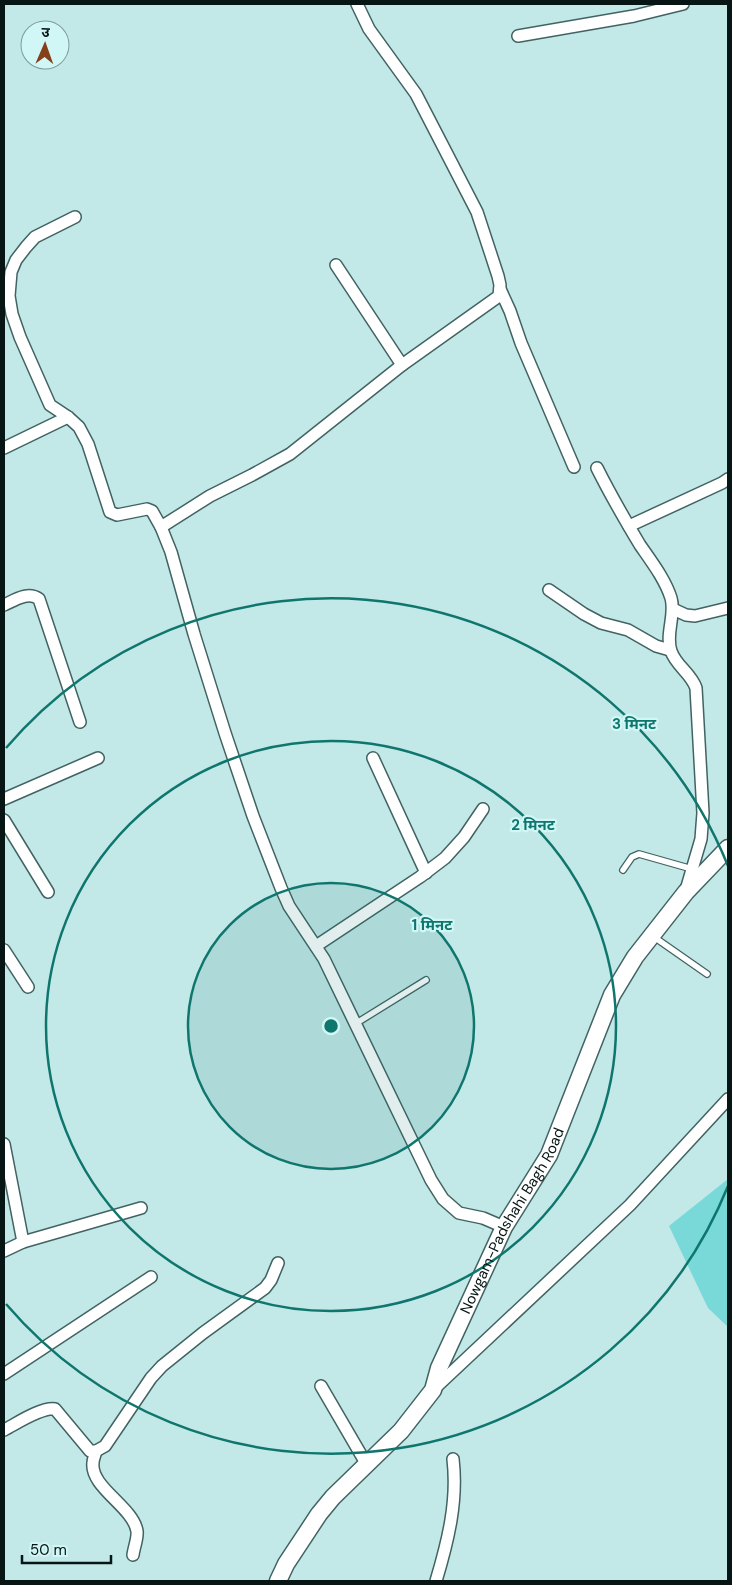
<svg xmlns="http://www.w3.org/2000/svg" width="732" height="1585" viewBox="0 0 732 1585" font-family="'DM Sans','Noto Sans Devanagari',sans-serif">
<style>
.green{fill:#78d9d8}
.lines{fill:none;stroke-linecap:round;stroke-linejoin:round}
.lane-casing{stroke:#416362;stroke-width:8}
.street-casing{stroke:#416362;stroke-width:14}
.secondary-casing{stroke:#416362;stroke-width:19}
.lane{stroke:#fff;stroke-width:5.5}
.street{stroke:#fff;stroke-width:11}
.secondary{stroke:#fff;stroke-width:16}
.ring{fill:none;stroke:#0f766e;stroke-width:2.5}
.labels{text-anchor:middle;stroke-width:4.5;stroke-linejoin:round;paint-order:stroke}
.street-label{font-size:15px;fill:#081515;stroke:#d0f6f5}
.centre{fill:#0f766e;stroke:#d0f6f5;stroke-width:2.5}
.ring-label{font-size:15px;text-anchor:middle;font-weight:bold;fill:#0f766e;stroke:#d0f6f5;stroke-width:4.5;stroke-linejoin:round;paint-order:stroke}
</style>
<rect width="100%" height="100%" fill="#c3e8e8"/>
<polygon class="green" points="728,1179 728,1327 708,1308 669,1226"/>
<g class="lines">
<g class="lane-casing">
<g id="lane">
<polyline points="623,870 632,857 639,854 692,869"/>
<polyline points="654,937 707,974"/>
<polyline points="355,1024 426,980"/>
</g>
</g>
<g class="street-casing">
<g id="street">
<polyline points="518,36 634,16 683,4"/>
<polyline points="75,217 35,237 26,247 16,260 11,272 9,296 12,314 20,337 50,405 68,417 79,427 88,444 110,512 117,515 147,509 152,511 161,527 171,552 194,634 225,733 253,816 281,888 289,906 324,959 431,1180 443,1199 459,1213 483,1218 504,1227"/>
<polyline points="336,265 402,365"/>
<polyline points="500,289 510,311 521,343 574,467"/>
<polyline points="4,448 68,417"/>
<path d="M597,468c13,26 28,52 43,77 11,16 25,34 31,53 5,17 -6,36 0,53 5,15 20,22 25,37l7,125 -2,26 -15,51"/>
<polyline points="629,526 722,483 728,479"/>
<polyline points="161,527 210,496 252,475 290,454 402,365 499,296 500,285 498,276 477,212 416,94 369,29 357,4"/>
<polyline points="549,590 584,614 601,623 628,630 656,646 670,650"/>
<path d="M4,605c11,-5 24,-14 35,-6l41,123"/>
<polyline points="673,609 686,615 695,616 728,608"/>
<polyline points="373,758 426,873"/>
<polyline points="4,799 98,758"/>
<polyline points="4,820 48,892"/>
<polyline points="316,946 420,877 445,858 464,837 483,809"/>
<polyline points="4,950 28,987"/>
<polyline points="4,1144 23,1242"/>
<polyline points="4,1251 23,1242 141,1208"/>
<polyline points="4,1374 151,1277"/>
<polyline points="321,1386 367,1465"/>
<polyline points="434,1389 630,1205 728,1099"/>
<path d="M4,1430c12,-6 37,-23 51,-21l35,42h6l9,-5 46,-68 11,-12 41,-33 62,-45 6,-8 7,-17"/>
<path d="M96,1451c-1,4 -3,8 -3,12 -3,24 40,44 44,68 1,7 -3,16 -4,24"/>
<path d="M436,1581c12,-40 22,-80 17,-122"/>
</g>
</g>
<g class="secondary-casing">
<g id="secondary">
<path id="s1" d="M278,1581l8,-17 33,-50 14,-17 68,-66 32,-41 6,-22 65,-141 45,-72 63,-160 23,-38 51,-65 42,-44"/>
</g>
</g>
<use href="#lane" class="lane"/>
<use href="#street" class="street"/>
<use href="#secondary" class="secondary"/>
</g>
<circle cx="331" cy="1026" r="143" fill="#0f766e" fill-opacity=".12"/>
<g class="ring">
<circle cx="331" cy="1026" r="143"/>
<circle cx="331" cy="1026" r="285"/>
<path d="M728 1186A428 428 0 0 1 6 1304M6 748A428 428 0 0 1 728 866"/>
</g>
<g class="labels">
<g class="street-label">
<text dy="5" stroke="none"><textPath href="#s1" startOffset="435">Nowgam-Padshahi Bagh Road</textPath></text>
</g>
</g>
<circle cx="331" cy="1026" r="8" class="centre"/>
<g class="ring-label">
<text x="634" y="729">3 मिनट</text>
<text x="533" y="830">2 मिनट</text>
<text x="432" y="930">1 मिनट</text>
</g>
<rect width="732" height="1585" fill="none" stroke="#081515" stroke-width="10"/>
<g transform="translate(45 45) rotate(2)"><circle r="24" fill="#d0f6f5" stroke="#809c9b"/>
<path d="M0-4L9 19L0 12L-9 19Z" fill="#853f1b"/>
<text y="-8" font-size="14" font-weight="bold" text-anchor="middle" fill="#081515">उ</text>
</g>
<path d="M22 1555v8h89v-8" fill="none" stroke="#081515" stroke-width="2.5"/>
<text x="30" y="1555" font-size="15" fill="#081515" stroke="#d0f6f5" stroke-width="4" paint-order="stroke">50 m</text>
</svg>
